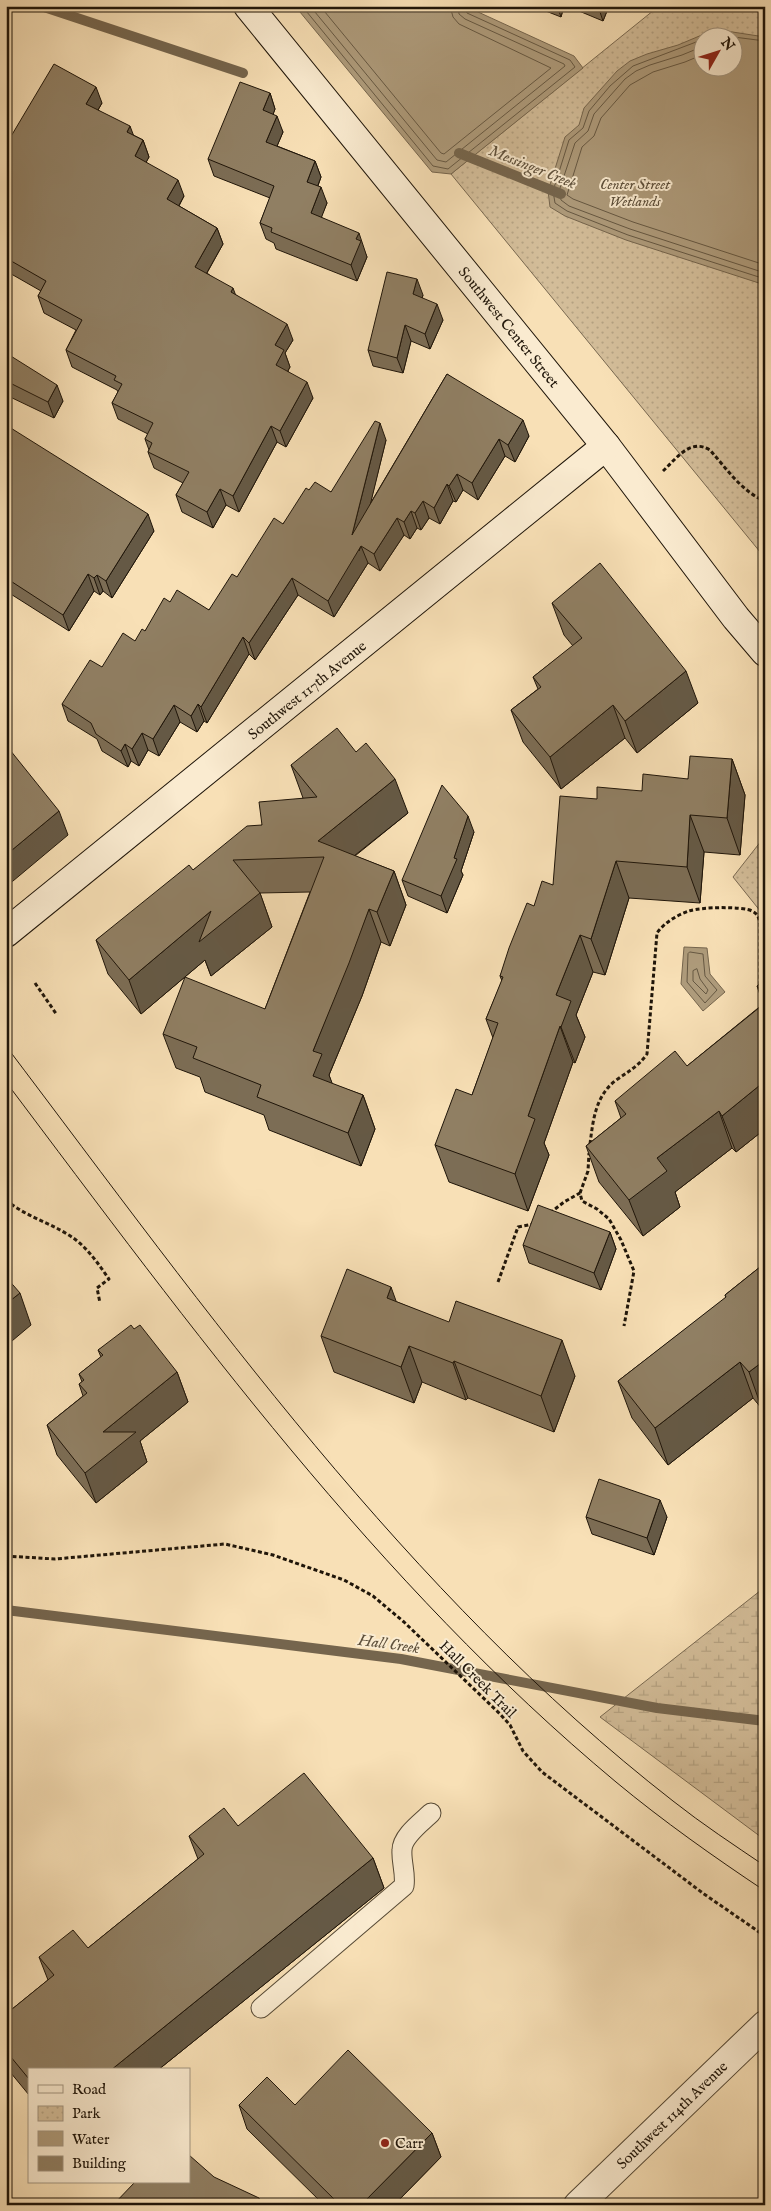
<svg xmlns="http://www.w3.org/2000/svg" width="771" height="2211" viewBox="0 0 771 2211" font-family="'IM FELL English',serif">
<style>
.wetland{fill:url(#wetland-marsh);stroke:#796951}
.park{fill:url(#park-dots);stroke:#796951;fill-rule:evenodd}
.water{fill:#ae9b7b;stroke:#75654d;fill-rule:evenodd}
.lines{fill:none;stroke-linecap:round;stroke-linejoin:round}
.shore{stroke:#665842;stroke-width:1}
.stream{stroke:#75654d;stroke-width:10}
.lane-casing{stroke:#554834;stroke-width:21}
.street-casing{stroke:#554834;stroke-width:30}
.secondary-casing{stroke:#1f1509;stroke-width:30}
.path{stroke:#1f1509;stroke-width:3;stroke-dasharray:4 2.5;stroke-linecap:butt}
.lane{stroke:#faebd0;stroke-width:19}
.street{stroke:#faebd0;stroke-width:28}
.secondary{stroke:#faebd0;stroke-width:28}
.tram{stroke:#1f1509;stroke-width:1}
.wall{fill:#7c6d55;stroke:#1f1509}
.shaded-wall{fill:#655945;stroke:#1f1509}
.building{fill:#907f63;stroke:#1f1509}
.poi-dot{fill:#8f2418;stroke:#faebd0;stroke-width:2}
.labels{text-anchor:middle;stroke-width:4;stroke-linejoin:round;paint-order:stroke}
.park-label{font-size:15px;font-style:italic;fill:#5e503b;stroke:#faebd0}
.street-label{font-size:15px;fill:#1f1509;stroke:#faebd0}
.poi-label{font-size:15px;fill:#1f1509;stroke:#faebd0;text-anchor:start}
.water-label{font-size:16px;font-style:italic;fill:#5f513c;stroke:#faebd0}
</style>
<defs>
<pattern id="wetland-marsh" width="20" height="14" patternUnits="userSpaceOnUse" patternTransform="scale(1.25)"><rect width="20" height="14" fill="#d3bd99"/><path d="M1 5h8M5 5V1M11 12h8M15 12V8" fill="none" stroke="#b5a282"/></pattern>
<pattern id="park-dots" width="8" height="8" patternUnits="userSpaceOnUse" patternTransform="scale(1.25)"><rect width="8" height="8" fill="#d3bd99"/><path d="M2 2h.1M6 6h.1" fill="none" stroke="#b5a282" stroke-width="1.8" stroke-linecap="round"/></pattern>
</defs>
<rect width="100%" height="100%" fill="#f8e0b6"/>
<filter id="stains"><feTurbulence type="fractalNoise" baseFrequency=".004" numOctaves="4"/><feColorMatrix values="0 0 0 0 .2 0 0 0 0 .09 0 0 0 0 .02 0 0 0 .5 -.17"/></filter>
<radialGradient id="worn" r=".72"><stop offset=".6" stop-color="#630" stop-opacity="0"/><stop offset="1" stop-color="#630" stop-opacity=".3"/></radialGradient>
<polygon class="wetland" points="765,1587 765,1840 600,1717"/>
<g class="park">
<path d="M659,6h106v552l-314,-384zM704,38h30v30h-30z"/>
<polygon points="765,836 765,917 733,877"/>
</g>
<g class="water">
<polygon points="295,6 465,6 574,56 583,68 451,174 432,172"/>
<path d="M726,31l39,6v248l-139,-45 -61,-24 -15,-9 -2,-16 17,-54 14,-12 5,-17 33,-37 13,-10 17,-7 31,-9 31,-13zM704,38h30v30h-30z"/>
<polygon points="684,947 707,948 710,974 725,992 703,1011 681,984"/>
</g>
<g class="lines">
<g class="shore">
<polyline points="302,6 433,166 448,169 575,67 570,60 467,13 464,6"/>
<polyline points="310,6 437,160 446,162 565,66 564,64 465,19 459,14 458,6"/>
<polyline points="320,6 441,153 444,154 551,68 459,24 453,17 450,6"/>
<polyline points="708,38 726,36 765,41"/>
<polyline points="704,39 633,66 610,86 589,111 583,128 569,140 553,191 555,203 567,211 628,235 765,279"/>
<polyline points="704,46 682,55 650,65 636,71 625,79 594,114 588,131 575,143 559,191 561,200 569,206 630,229 765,273"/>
<polyline points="704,54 685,62 653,72 630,85 601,118 594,136 582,147 567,195 573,199 633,222 765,265"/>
<polygon points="690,952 703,954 705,976 717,990 705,1003 687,982 688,954"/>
<polygon points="697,969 700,979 708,990 706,994 693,981 693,971"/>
</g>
<g class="stream">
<polyline points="41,6 243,73"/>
<polyline points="459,153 561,194"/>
<polyline points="6,1610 401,1659 657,1708 765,1721"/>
</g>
<g class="lane-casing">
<path id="lane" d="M261,2008l143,-122c2,-13 -3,-24 -2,-36 0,-14 20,-28 29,-37"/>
</g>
<g class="street-casing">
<polyline id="street" points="578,2205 765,2025"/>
</g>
<g class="secondary-casing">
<g id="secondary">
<polyline points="248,6 606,446 736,618 765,652"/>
<polyline points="6,933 606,446"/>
</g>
</g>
<g class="path">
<path d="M663,471c14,-13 27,-33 47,-21 16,18 32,42 55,51"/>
<polyline points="35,983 57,1015"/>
<polyline points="761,995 765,1017"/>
<path d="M590,1144c3,-23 5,-47 25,-63 12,-9 23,-14 32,-27l10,-121c7,-10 20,-18 32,-22 12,-4 53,-5 63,0 6,3 7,7 8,13v65"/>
<polyline points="580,1193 588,1171 589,1153"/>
<path d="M6,1200c19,16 40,21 61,34 18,10 30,28 42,45l-12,9 3,15"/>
<polyline points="550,1213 564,1202 580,1193 582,1201 597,1209 609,1219 621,1240 634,1271 624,1326"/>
<polyline points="498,1282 518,1227 533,1224"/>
<polyline points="6,1556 55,1559 225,1544 273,1555 344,1580 373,1596 404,1622 500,1714 510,1725 523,1751 542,1772 704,1894 765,1936"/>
</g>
<use href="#lane" class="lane"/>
<use href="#street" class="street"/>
<use href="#secondary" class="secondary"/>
<g class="tram">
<path d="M6,1046c202,267 400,547 667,755 29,23 61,44 92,65"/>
<path d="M6,1082c186,247 371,501 610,700 47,39 98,75 149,109"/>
</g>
</g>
<g class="wall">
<polygon points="533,6 564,6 561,17"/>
<polygon points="567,6 609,6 603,21"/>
<polygon points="270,93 275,109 273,114 283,132 277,146 315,161 321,177 318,186 327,203 321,217 364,249 364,250 367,257 357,281 276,249 274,243 266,239 260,223 270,198 214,176 208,159"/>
<polygon points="102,103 98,110 133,135 143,140 149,157 146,162 184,196 179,206 217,228 223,244 207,273 236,295 293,340 285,353 290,367 288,371 313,398 286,447 277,442 239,512 226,505 213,528 182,512 176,495 183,483 154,468 148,452 149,450 145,439 148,434 118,419 112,403 118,392 117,390 72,367 66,350 76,330 44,313 38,296 41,291 6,271 6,135 10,138"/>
<polygon points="423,295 422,298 443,320 430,349 411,341 403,373 373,366 368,350"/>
<polygon points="6,353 63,401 54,418 6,395"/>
<polygon points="447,374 529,436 515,462 505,456 478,500 463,490 456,502 453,501 440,524 429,518 421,530 417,528 410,539 404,535 380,571 368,563 334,617 298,595 255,660 249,654 207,723 204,721 197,732 180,722 159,756 148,750 139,766 131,761 128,767 102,751 97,739 68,721 62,704 102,667 135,641 145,631 170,602 209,610 283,524 309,490 331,492 386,440 370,504"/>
<polygon points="6,425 154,531 112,598 103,591 100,595 94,591 69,631 6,591"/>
<polygon points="552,603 698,703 637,753 625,738 561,789 523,742 511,710 538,689 533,677 573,646 564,635"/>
<polygon points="356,752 408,813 355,856 394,871 406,905 390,946 381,942 362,996 329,1075 332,1084 363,1095 375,1129 361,1166 269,1130 264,1115 205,1092 200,1077 176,1068 163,1034 265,1009 310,892 260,893 272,927 211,976 205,960 141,1014 108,974 96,940 193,870 303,798 291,765"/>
<polygon points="732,759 745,795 740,855 704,852 700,903 629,898 605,975 593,972 576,1015 585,1037 575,1063 573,1062 544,1143 549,1155 528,1211 449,1182 435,1145 472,1095 493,1038 486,1019 502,981 500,976 534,906 553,885 597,799 642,791 688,779"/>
<polygon points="474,832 461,871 463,875 447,913 408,896 402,880"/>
<polygon points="765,980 765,1129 736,1152 732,1148 675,1192 680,1207 643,1236 599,1182 586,1146 621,1118 615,1101 687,1066 763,1004 757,986"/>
<polygon points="610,1232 616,1249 601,1290 529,1263 523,1245"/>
<polygon points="765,1263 765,1407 762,1409 753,1398 668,1465 632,1418 618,1381 726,1298 725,1295"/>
<polygon points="397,1302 575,1376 554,1432 468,1398 466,1400 422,1382 414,1403 334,1372 321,1336"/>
<polygon points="134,1329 177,1372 188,1402 140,1441 147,1462 96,1503 57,1455 47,1425 83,1396 79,1384 82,1382 79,1374 101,1357 98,1350"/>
<polygon points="586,1517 667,1517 654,1555 592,1534"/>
<polygon points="238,1826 373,1858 384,1888 158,2070 29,2070 29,2095 6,2067 6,2014 48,1980 39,1957 88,1948 198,1859 189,1836"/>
<polygon points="239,2105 295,2105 432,2133 441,2157 394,2205 324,2205 247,2129"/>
</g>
<g class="shaded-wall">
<polygon points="557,6 564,6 561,17"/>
<polygon points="598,6 609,6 603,21"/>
<polygon points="96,87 102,103 92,120 86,104"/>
<polygon points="270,93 275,109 269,126 263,110"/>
<polygon points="277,116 283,132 272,158 266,142"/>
<polygon points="130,126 136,142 127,132"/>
<polygon points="143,140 149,157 141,172 135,156"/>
<polygon points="315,161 321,177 313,198 307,182"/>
<polygon points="178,180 184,196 173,216 167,199"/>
<polygon points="321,187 327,203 317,229 311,213"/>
<polygon points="217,228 223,244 201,283 195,267"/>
<polygon points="359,233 367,257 357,281 351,265 356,239"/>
<polygon points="417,279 423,295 419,310 413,294"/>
<polygon points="233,288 239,304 231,292"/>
<polygon points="437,304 443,320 430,349 425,334"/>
<polygon points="287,324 293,340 285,353 290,367 282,381 276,365 275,345"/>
<polygon points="405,325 411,341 403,373 397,358"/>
<polygon points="307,382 313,398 286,447 280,431"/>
<polygon points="57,385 63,401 54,418 48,402"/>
<polygon points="523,420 529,436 515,462 508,445"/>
<polygon points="380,423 386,440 359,551 361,546 368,563 334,617 328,601 352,535"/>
<polygon points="271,426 277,442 239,512 233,496"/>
<polygon points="499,439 505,456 478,500 472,483"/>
<polygon points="457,474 463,490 456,502 449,486"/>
<polygon points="447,484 453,501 440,524 434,508"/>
<polygon points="220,489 226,505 213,528 207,512"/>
<polygon points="423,501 429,518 421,530 415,513"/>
<polygon points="411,511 417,528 410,539 404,522"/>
<polygon points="148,514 154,531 112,598 106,581"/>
<polygon points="397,518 404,535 380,571 374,554"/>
<polygon points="88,574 94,591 69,631 63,615"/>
<polygon points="97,575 103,591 100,595 94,578"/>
<polygon points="292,578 298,595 255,660 249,643"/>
<polygon points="243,637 249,654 207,723 201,707"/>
<polygon points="686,671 698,703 637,753 625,721"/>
<polygon points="198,704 204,721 197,732 191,716"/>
<polygon points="174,705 180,722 159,756 153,739"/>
<polygon points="613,705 625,738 561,789 550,757"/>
<polygon points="142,733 148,750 139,766 132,749"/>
<polygon points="125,744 131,761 128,767 121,751"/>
<polygon points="732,759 745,795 740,855 727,818"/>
<polygon points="395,779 408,813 330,875 318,841"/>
<polygon points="59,811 68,835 7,886 6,855"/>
<polygon points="690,815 704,852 700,903 687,867"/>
<polygon points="468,816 474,832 461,871 463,875 447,913 441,896"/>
<polygon points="616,861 629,898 605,975 591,939"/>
<polygon points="394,871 406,905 390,946 377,912"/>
<polygon points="260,893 272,927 211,976 205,960 141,1014 129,980 211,911"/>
<polygon points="369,909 381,942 362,996 329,1075 334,1088 313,1076 313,1051"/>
<polygon points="580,935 593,972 576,1015 585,1037 575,1063 561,1027 556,995"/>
<polygon points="560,1026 573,1062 544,1143 549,1155 528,1211 515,1174 528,1116"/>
<polygon points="765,1081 765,1129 736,1152 722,1116"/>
<polygon points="363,1095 375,1129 361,1166 348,1133"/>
<polygon points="719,1111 732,1148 675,1192 680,1207 643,1236 629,1200 657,1158"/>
<polygon points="610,1232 616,1249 601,1290 594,1273"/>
<polygon points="6,1244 9,1252 6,1254"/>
<polygon points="391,1287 404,1323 387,1298"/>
<polygon points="20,1293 31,1325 6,1346 6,1304"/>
<polygon points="562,1340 575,1376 554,1432 541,1396"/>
<polygon points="409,1346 422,1382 414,1403 401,1367"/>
<polygon points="765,1360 765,1407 762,1409 749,1372"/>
<polygon points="454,1361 468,1398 466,1400 453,1363"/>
<polygon points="740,1362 753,1398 668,1465 655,1428"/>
<polygon points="177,1372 188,1402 140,1441 147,1462 96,1503 85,1473 103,1432"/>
<polygon points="660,1500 667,1517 654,1555 647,1538"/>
<polygon points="373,1858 384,1888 158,2070 111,2070"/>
<polygon points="432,2133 441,2157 394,2205 361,2205"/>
<polygon points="259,2198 261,2205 257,2205"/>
</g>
<g class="building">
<polygon points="54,64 96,87 86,104 130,126 127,132 143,140 135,156 178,180 167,199 217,228 195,267 233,288 231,292 287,324 275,345 284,350 276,365 307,382 280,431 271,426 233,496 220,489 207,512 176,495 189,472 148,452 152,443 145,439 153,423 112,403 122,384 114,380 116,376 66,350 82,320 38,296 46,281 6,258 6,135 10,138"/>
<polygon points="240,82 270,93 263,110 277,116 266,142 315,161 307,182 321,187 311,213 359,233 356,239 361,241 351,265 271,232 272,228 260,223 274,186 208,159"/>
<polygon points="387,272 417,279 413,294 437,304 425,334 405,325 397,358 368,350"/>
<polygon points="6,353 57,385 48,402 6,381"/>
<polygon points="447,374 523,420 508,445 499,439 472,483 457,474 449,486 447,484 434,508 423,501 415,513 411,511 404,522 397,518 374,554 361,546 328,601 292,578 249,643 243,637 201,707 198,704 191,716 174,705 153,739 142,733 132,749 125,744 121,751 96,734 91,723 62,704 90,660 102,667 123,633 135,641 142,629 145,631 164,598 170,602 177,590 209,610 232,574 237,577 274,518 283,524 306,488 309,490 315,482 331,492 375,421 380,423 352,535"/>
<polygon points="6,425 148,514 106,581 97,575 94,578 88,574 63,615 6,578"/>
<polygon points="600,563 686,671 625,721 613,705 550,757 511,710 541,687 533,677 582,638 552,603"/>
<polygon points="337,728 356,752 366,743 395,779 318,841 394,871 377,912 369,909 349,963 313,1051 322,1054 313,1076 363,1095 348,1133 257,1097 261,1085 193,1058 197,1047 163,1034 185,977 265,1009 324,857 233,860 260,893 199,942 211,911 129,980 96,940 189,865 193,870 247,826 262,825 259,802 317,797 291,765"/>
<polygon points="6,745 59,811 6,855"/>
<polygon points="690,756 732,759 727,818 690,815 687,867 616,861 591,939 580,935 556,995 571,1001 561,1027 560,1026 528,1116 535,1119 515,1174 435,1145 456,1089 472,1095 498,1023 486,1019 503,977 500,976 509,948 527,903 534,906 542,881 553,885 560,796 597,799 597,787 642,791 643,774 688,779"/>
<polygon points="442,785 468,816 454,858 457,859 441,896 402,880"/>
<polygon points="765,980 765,996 757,986"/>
<polygon points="765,1003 765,1081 722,1116 719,1111 657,1158 667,1171 629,1200 586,1146 626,1114 615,1101 675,1051 687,1066"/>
<polygon points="538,1205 610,1232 594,1273 523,1245"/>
<polygon points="765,1263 765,1360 749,1372 740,1362 655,1428 618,1381 726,1297 725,1295"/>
<polygon points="347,1269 391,1287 387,1298 449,1322 456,1301 562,1340 541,1396 454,1361 453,1363 409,1346 401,1367 321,1336"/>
<polygon points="6,1277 20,1293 6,1304"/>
<polygon points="131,1325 134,1329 140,1325 177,1372 103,1432 136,1432 85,1473 47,1425 87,1393 79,1384 84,1380 79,1374 103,1355 98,1350"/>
<polygon points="599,1479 660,1500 647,1538 586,1517"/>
<polygon points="304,1773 373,1858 111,2070 29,2070 29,2079 6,2051 6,2014 54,1975 39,1957 73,1930 88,1948 204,1854 189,1836 224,1808 238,1826"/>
<polygon points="348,2050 432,2133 361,2205 340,2205 239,2105 267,2077 295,2105"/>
<polygon points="189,2155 214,2177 259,2198 257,2205 113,2205 135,2182 189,2182"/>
</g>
<circle class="poi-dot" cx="385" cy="2143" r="5"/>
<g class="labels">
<g class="park-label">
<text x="635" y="189">Center Street<tspan x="635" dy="17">Wetlands</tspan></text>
</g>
<g class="street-label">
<text transform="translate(509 327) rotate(51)" y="5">Southwest Center Street</text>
<text transform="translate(307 690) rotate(-39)" y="5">Southwest 117th Avenue</text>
<text transform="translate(478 1679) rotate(45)" y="5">Hall Creek Trail</text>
<text transform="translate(672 2115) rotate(-44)" y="5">Southwest 114th Avenue</text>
</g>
<g class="poi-label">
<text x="395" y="2148">Carr</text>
</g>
<g class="water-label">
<text transform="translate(533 166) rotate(22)" y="6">Messinger Creek</text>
<text transform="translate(389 1643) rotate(8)" y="6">Hall Creek</text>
</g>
</g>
<rect width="771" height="2211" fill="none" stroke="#f8e0b6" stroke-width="25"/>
<rect x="8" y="8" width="756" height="2196" fill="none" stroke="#1f1509" stroke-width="2.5"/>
<rect x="12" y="12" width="746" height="2186" fill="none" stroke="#1f1509"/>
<rect x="28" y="2068" width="162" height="115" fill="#faebd0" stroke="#a29580"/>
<rect x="38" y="2085" width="25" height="8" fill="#faebd0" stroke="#a29580"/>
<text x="72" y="2094" font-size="15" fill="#1f1509">Road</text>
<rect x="38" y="2106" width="25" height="15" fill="url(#park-dots)" stroke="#a29580"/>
<text x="72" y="2118" font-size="15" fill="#1f1509">Park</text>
<rect x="38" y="2131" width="25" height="15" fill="#ae9b7b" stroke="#a29580"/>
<text x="72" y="2144" font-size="15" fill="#1f1509">Water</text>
<rect x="38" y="2156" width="25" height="15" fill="#907f63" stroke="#a29580"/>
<text x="72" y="2168" font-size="15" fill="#1f1509">Building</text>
<g transform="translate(718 52) rotate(51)"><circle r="24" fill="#faebd0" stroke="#a29580"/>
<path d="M0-4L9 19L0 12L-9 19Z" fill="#8f2418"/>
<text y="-8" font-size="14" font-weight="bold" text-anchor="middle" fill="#1f1509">N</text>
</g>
<rect width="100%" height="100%" filter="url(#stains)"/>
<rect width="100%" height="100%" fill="url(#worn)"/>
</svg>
